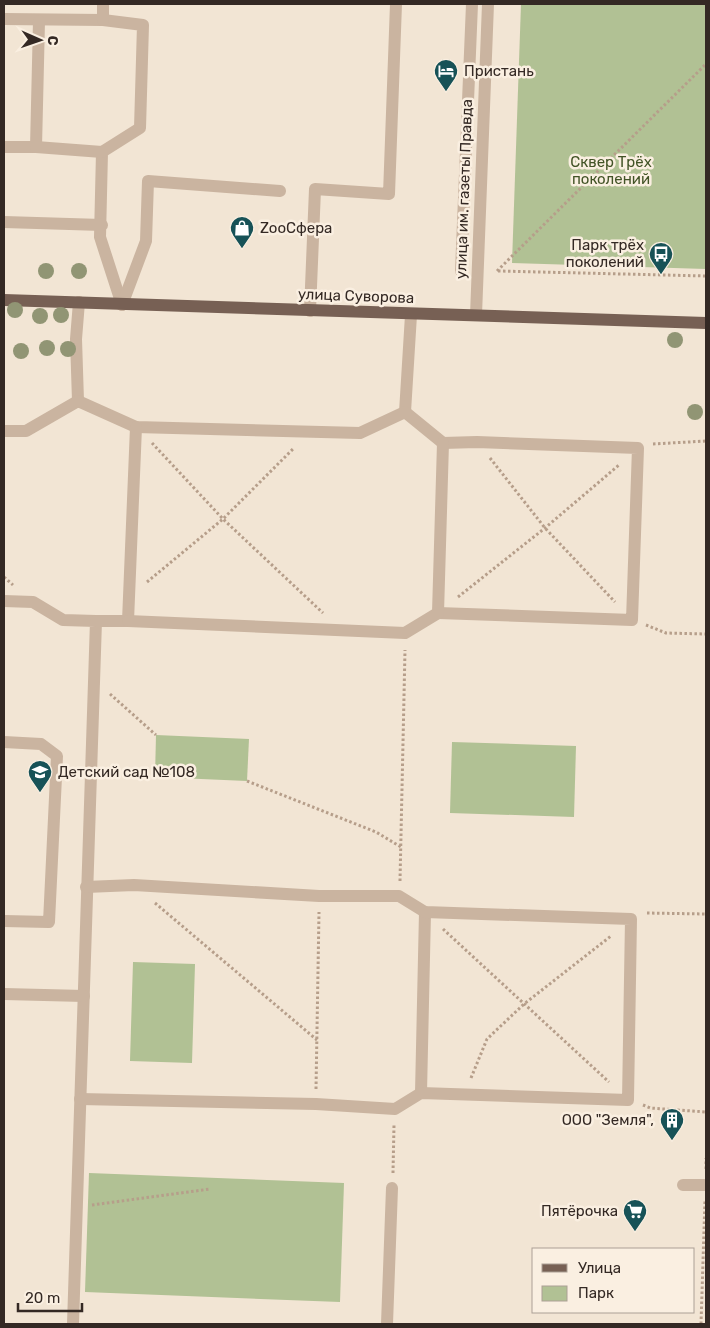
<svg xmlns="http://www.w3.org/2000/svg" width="710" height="1328" viewBox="0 0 710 1328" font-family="Rubik,sans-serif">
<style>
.green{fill:#b1c194}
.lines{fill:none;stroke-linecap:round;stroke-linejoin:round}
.path{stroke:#b69e8a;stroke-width:3;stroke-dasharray:2.5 2.5;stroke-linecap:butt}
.minor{stroke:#cab4a0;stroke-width:12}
.major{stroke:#776054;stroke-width:12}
.tree{fill:#919574}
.labels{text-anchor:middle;stroke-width:5;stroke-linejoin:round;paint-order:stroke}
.poi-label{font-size:15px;fill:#342924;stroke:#faefe1;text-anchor:start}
.park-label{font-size:15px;fill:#425326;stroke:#faefe1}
.street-label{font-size:15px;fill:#342924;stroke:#faefe1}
</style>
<rect width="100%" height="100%" fill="#f2e5d4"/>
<g class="green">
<polygon points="521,4 706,4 706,269 512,263"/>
<polygon points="156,735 249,739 247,781 155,777"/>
<polygon points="452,742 576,746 574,817 450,813"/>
<polygon points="133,962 195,964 192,1063 130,1061"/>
<polygon points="89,1173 344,1183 340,1302 85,1292"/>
</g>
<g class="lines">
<g class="path">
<polyline points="497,271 706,64"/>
<polyline points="498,271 706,276"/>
<polyline points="152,443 223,519 323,613"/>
<polyline points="653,444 706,441"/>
<polyline points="490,458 545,528 615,602"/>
<polyline points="4,577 13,585"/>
<polyline points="147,582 223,519 294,448"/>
<polyline points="458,597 545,528 619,465"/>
<polyline points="646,625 666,633 706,634"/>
<polyline points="110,694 156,735"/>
<polyline points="247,781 376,832 401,847"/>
<polyline points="400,881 405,650"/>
<polyline points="155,903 317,1040"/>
<polyline points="647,913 706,914"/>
<polyline points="443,929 609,1082"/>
<polyline points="471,1078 487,1039 524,1004 611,936"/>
<polyline points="316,1089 319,912"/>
<polyline points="643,1105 650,1108 706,1112"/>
<polyline points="706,1169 706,1158"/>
<polyline points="393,1173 394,1125"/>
<polyline points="92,1205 210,1189"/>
<polyline points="701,1324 705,1200"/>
</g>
<g class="minor">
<polyline points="4,19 103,20 143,25 140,128 102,152 100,237 122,305"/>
<polyline points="103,20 103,4"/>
<polyline points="4,147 36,147 39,21"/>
<polyline points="36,147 102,152"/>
<polyline points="4,222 102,225"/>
<polyline points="461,271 472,4"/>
<polyline points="122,305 146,241 148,181 280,191"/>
<polyline points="310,311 315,189 389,194 396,4"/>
<polyline points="476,315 488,4"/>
<polyline points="78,401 76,339 79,302"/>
<polyline points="405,412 411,315"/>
<polyline points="4,431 26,431 78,401 136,427 360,433 405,412 443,443 477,442 638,448 632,620 438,613"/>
<polyline points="4,601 33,602 63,620 96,621 73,1324"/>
<polyline points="96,621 128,621 136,427"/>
<polyline points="128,621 405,633 438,613 443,443"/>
<polyline points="4,742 41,744 57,756 49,922 4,921"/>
<polyline points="4,994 84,996"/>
<polyline points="421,1093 425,912"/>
<polyline points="80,1099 316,1104 395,1109 421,1093 628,1100 631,919 425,912 399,896 319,896 134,885 86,887"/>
<polyline points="683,1185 706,1185"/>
<polyline points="387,1324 392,1188"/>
</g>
<polyline class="major" points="4,300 706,323"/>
</g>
<g class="tree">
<circle cx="46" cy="271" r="8"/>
<circle cx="79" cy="271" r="8"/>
<circle cx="15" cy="310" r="8"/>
<circle cx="61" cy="315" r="8"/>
<circle cx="40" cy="316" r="8"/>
<circle cx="675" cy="340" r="8"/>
<circle cx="47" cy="348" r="8"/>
<circle cx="68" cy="349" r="8"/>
<circle cx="21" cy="351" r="8"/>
<circle cx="695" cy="412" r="8"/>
</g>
<defs>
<g id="hotel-pin" transform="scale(1.25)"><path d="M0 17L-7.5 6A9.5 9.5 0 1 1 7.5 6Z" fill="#175257" stroke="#faefe1"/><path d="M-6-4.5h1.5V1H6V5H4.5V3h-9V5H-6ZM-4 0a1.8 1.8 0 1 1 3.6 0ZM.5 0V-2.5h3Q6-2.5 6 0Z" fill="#fff"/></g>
<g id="shop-pin" transform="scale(1.25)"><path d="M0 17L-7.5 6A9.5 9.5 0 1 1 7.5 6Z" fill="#175257" stroke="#faefe1"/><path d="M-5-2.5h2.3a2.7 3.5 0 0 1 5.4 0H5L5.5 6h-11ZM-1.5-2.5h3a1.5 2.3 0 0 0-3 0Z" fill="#fff"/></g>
<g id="bus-pin" transform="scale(1.25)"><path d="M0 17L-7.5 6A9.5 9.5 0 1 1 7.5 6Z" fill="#175257" stroke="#faefe1"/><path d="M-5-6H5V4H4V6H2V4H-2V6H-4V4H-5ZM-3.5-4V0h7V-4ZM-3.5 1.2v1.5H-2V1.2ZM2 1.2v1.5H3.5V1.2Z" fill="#fff"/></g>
<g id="school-pin" transform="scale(1.25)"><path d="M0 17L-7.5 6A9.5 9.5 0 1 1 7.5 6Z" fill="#175257" stroke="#faefe1"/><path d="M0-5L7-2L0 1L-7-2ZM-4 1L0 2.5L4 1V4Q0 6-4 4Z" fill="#fff"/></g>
<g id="building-pin" transform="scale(1.25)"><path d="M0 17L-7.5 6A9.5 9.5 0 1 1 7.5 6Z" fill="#175257" stroke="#faefe1"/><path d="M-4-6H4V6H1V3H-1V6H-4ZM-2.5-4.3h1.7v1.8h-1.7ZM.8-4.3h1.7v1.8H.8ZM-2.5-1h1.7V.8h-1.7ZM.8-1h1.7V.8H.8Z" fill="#fff"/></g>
<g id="supermarket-pin" transform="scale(1.25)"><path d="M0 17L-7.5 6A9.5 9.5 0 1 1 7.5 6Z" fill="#175257" stroke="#faefe1"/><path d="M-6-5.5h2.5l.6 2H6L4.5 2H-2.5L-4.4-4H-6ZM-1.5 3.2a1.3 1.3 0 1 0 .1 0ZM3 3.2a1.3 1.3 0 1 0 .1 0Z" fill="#fff"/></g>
</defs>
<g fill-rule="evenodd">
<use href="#hotel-pin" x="446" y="71"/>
<use href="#shop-pin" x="242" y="228"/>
<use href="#bus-pin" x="661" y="254"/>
<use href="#school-pin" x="40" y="772"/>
<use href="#building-pin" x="672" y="1120"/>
<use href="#supermarket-pin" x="635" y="1211"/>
</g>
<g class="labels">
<g class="poi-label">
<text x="464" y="76">Пристань</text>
<text x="260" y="233">ZooСфера</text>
<text x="644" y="250" text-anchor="end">Парк трёх<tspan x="644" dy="17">поколений</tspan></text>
<text x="58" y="777">Детский сад №108</text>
<text x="654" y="1125" text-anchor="end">ООО "Земля",</text>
<text x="618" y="1216" text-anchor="end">Пятёрочка</text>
</g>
<g class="park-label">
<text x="611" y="167">Сквер Трёх<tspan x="611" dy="17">поколений</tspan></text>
</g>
<g class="street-label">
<text transform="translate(464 189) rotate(-88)" y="5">улица им. газеты Правда</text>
<text transform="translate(356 296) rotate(2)" y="5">улица Суворова</text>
</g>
</g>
<rect width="710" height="1328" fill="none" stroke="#342924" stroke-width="10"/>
<rect x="532" y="1248" width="162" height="65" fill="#faefe1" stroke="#aba095"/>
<rect x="542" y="1264" width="25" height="8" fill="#776054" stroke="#aba095"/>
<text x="578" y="1273" font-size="15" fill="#342924">Улица</text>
<rect x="542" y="1286" width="25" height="15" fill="#b1c194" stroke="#aba095"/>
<text x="578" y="1298" font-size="15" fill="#342924">Парк</text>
<g transform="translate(40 40) rotate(92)" stroke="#faefe1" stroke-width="4" paint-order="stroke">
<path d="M0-4L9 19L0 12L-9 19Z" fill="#342924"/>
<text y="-8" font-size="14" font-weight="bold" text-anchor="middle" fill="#342924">С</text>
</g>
<path d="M18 1303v8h64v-8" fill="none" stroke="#342924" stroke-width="2.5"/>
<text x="25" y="1303" font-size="15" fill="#342924" stroke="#faefe1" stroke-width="4" paint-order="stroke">20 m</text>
</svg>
